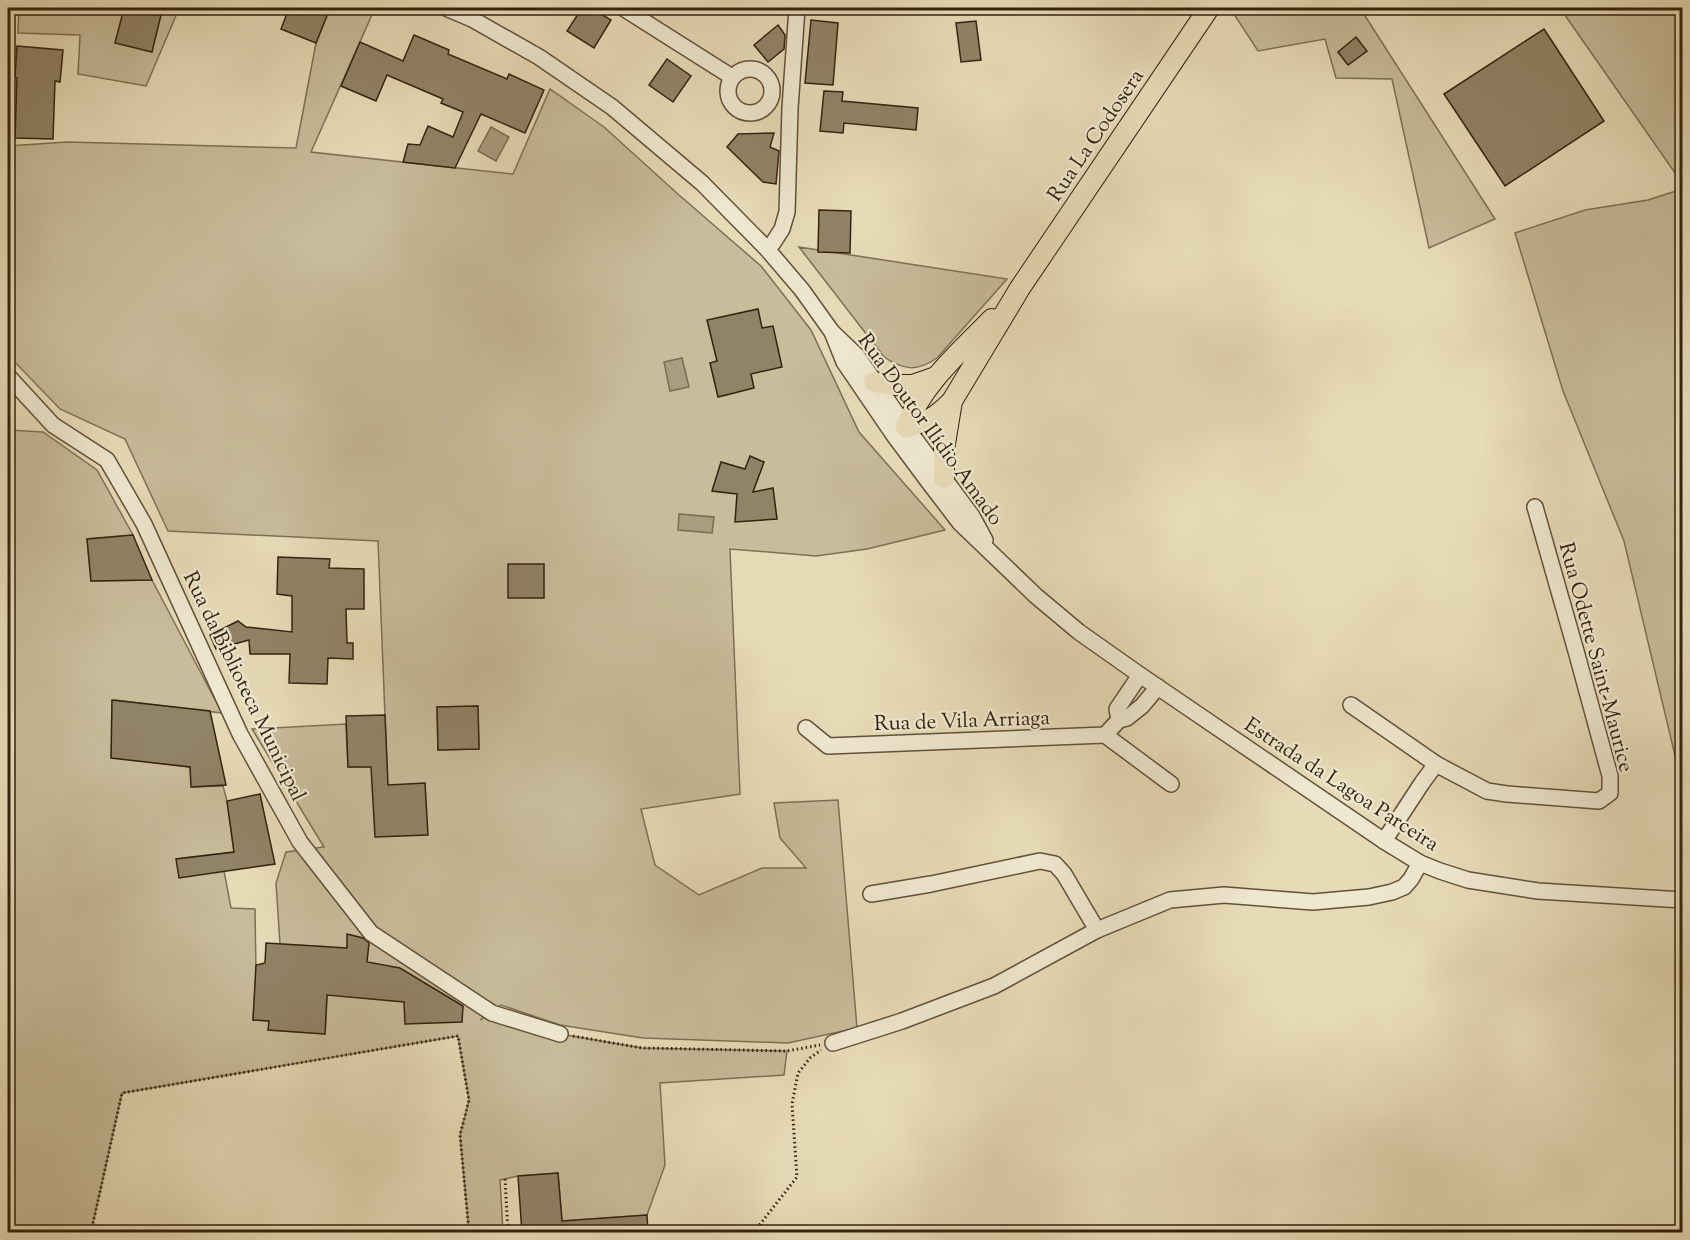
<svg xmlns="http://www.w3.org/2000/svg" width="1690" height="1240" viewBox="0 0 1690 1240" font-family="'Sorts Mill Goudy',serif">
<style>
.green{fill:#c8bc9a;stroke:#7e7054;stroke-width:1.5;fill-rule:evenodd}
.water{fill:#aa9c7e;stroke:#7a6c51;stroke-width:1.5}
.building{fill:#918366;stroke:#33230e;stroke-width:1.5}
.lines{fill:none;stroke-linecap:round;stroke-linejoin:round}
.minor-casing{stroke:#605138;stroke-width:18}
.major-casing{stroke:#33230e;stroke-width:22}
.path{stroke:#33230e;stroke-width:3;stroke-dasharray:1.5 3;stroke-linecap:butt}
.minor{stroke:#efe8d0;stroke-width:15}
.major{stroke:#e7dbb7;stroke-width:20}
.labels{text-anchor:middle;stroke-width:4.5;stroke-linejoin:round;paint-order:stroke}
.street-label{font-size:21px;fill:#33230e;stroke:#efe8d0}
</style>
<rect width="100%" height="100%" fill="#e7dbb7"/>
<filter id="stains"><feTurbulence type="fractalNoise" baseFrequency=".00333" numOctaves="4"/><feColorMatrix values="0 0 0 0 .2 0 0 0 0 .09 0 0 0 0 .02 0 0 0 .5 -.17"/></filter>
<radialGradient id="worn" r=".72"><stop offset=".6" stop-color="#630" stop-opacity="0"/><stop offset="1" stop-color="#630" stop-opacity=".3"/></radialGradient>
<g class="green">
<polygon points="19,8 170,8 178,11 146,86 78,74 80,35 18,33"/>
<path d="M330,8h45l-64,144 202,22 37,-85 54,38 75,68 82,71 50,64 48,102 86,98 -78,19 -51,7 -86,-7 10,245 -99,15 14,56 44,30 63,-27h44l-26,-30 -6,-35 64,-3 19,228 -69,15 -145,-5 -83,-13 -59,-20 -21,15 12,-7 68,21 82,14 145,3 -3,24 -124,8 5,82 -18,50 -85,6 -4,-48 -40,3 -18,4 3,52h-34l-9,-97 9,-35 -11,-64 -336,57 -31,139h-83v-802l35,2 54,38 36,65 -46,4 4,42 61,-1 70,133 -107,-13 -4,57 79,10 2,20 31,-1 4,15 7,51 -58,7 48,12 7,37 24,1 1,65 -3,46 16,1v9l56,4 5,-87 -50,-3 -4,-61 10,-31 38,-5 -72,-118 94,-5 2,43 39,-1 -9,-225 -210,-10 -43,-92 -65,-30 -52,-54v-209l59,-4 229,6 20,-105zM478,706l1,43 -41,1 -1,-43z"/>
<polygon points="1230,8 1360,8 1495,219 1429,248 1392,79 1336,78 1325,39 1258,51"/>
<polygon points="1560,8 1682,8 1682,167 1675,173"/>
<polygon points="1682,189 1682,785 1624,541 1563,391 1515,233 1585,210 1648,200"/>
<path d="M799,247l208,32 -70,79c-20,14 -34,12 -53,-1z"/>
</g>
<g class="water">
<polygon points="491,127 509,137 496,161 478,151"/>
<polygon points="682,358 689,387 670,391 664,362"/>
<polygon points="679,514 714,517 712,533 678,530"/>
</g>
<g class="building">
<polygon points="124,8 161,15 152,52 115,43"/>
<polygon points="289,8 330,8 316,43 281,29"/>
<polygon points="582,8 591,8 611,20 594,48 567,31"/>
<polygon points="811,20 838,23 833,85 805,83"/>
<polygon points="976,21 981,60 961,62 956,23"/>
<polygon points="778,25 785,35 784,49 768,62 754,45"/>
<polygon points="1544,29 1604,121 1505,186 1444,94"/>
<polygon points="414,35 449,50 448,54 507,79 509,74 544,90 525,133 481,114 455,168 403,162 408,144 420,145 428,126 453,137 463,112 441,103 443,99 387,75 376,101 341,86 360,42 403,61"/>
<polygon points="1356,37 1367,51 1348,65 1338,52"/>
<polygon points="17,46 63,50 60,82 55,81 53,139 15,138 17,78 15,77"/>
<polygon points="667,59 691,76 673,102 649,85"/>
<polygon points="824,91 843,92 842,101 918,108 916,130 844,123 843,133 820,131"/>
<polygon points="774,133 770,147 779,151 776,184 763,182 727,147 738,134"/>
<polygon points="819,210 851,211 850,253 818,252"/>
<polygon points="758,309 762,328 773,326 782,367 751,374 754,388 718,397 710,363 717,361 707,320"/>
<polygon points="750,456 764,462 753,492 773,488 777,519 735,522 737,494 712,491 721,462 745,469"/>
<polygon points="133,535 152,580 91,581 87,539"/>
<polygon points="278,557 330,559 329,568 364,569 364,609 346,609 347,643 353,643 353,659 328,658 327,684 289,683 290,654 250,654 249,640 216,649 210,635 238,621 246,627 292,632 292,596 277,594"/>
<rect x="508" y="564" width="36" height="34"/>
<polygon points="112,700 210,711 226,785 191,787 190,767 111,758"/>
<polygon points="478,706 479,749 438,750 437,707"/>
<polygon points="385,715 388,785 425,783 428,835 375,837 371,767 348,767 346,716"/>
<polygon points="260,794 275,864 179,878 176,859 234,852 227,801"/>
<polygon points="347,934 363,938 369,943 367,962 400,968 463,1006 462,1022 405,1024 404,1002 327,995 325,1034 268,1030 269,1021 253,1020 256,965 265,963 266,943 347,948"/>
<polygon points="558,1173 562,1221 647,1215 648,1233 522,1233 518,1176"/>
</g>
<g class="lines">
<g class="minor-casing">
<g id="minor">
<polyline points="446,8 472,19 539,57 612,107 702,183 767,249 802,290 832,332 857,356 906,427 972,516 985,540"/>
<polyline points="623,8 732,77"/>
<circle cx="750" cy="91" r="22"/>
<polyline points="767,249 773,243 782,229 787,212 790,108 797,8"/>
<polyline points="832,332 844,362 893,434 928,481 960,523 1036,596 1079,632 1140,675 1384,841 1420,863 1440,871 1468,880 1538,891 1682,900"/>
<polyline points="8,376 53,425 107,460 144,524 240,734 300,842 371,933 492,1013 560,1034"/>
<polyline points="1351,705 1436,764"/>
<polyline points="1119,720 1117,709 1140,675"/>
<polyline points="806,728 828,746 1105,735 1119,720 1127,718 1142,706 1158,687"/>
<polyline points="1105,735 1171,784"/>
<polyline points="1384,841 1422,783 1436,764 1487,791 1507,794 1599,801 1610,793 1610,776 1576,651 1535,507"/>
<polyline points="871,894 931,884 1040,861 1055,864 1064,874 1097,930"/>
<polyline points="833,1043 902,1021 994,986 1097,930 1170,900 1224,895 1313,902 1369,897 1392,892 1404,887 1411,879 1420,863"/>
</g>
</g>
<g class="major-casing">
<g id="major">
<polyline points="874,382 892,385 913,385 936,377"/>
<path d="M906,427c23,-6 29,-9 46,-26l68,-113 189,-280"/>
<path d="M906,427c16,-43 55,-76 86,-108"/>
<polyline points="944,478 944,450 952,401"/>
</g>
</g>
<g class="path">
<polyline points="1679,181 1682,179"/>
<polyline points="573,1036 642,1048 787,1051 820,1045"/>
<polyline points="505,1179 508,1232"/>
<polyline points="91,1232 122,1093 458,1036 469,1100 460,1135 469,1232"/>
<polyline points="754,1232 797,1177 792,1104 798,1073 810,1058 821,1050"/>
<polyline points="996,1232 1006,1224"/>
</g>
<use href="#minor" class="minor"/>
<use href="#major" class="major"/>
</g>
<g class="labels">
<g class="street-label">
<text transform="translate(1095 135) rotate(-56)" y="7">Rua La Codosera</text>
<text transform="translate(931 429) rotate(54)" y="7">Rua Doutor Ilídio Amado</text>
<text transform="translate(1597 657) rotate(75)" y="7">Rua Odette Saint-Maurice</text>
<text transform="translate(245 686) rotate(64)" y="7">Rua da Biblioteca Municipal</text>
<text transform="translate(962 720) rotate(-2)" y="7">Rua de Vila Arriaga</text>
<text transform="translate(1342 784) rotate(33)" y="7">Estrada da Lagoa Parceira</text>
</g>
</g>
<rect width="1690" height="1240" fill="none" stroke="#e7dbb7" stroke-width="30"/>
<rect x="9" y="9" width="1672" height="1222" fill="none" stroke="#33230e" stroke-width="3"/>
<rect x="15" y="15" width="1660" height="1210" fill="none" stroke="#33230e" stroke-width="1.5"/>
<rect width="100%" height="100%" filter="url(#stains)"/>
<rect width="100%" height="100%" fill="url(#worn)"/>
</svg>
